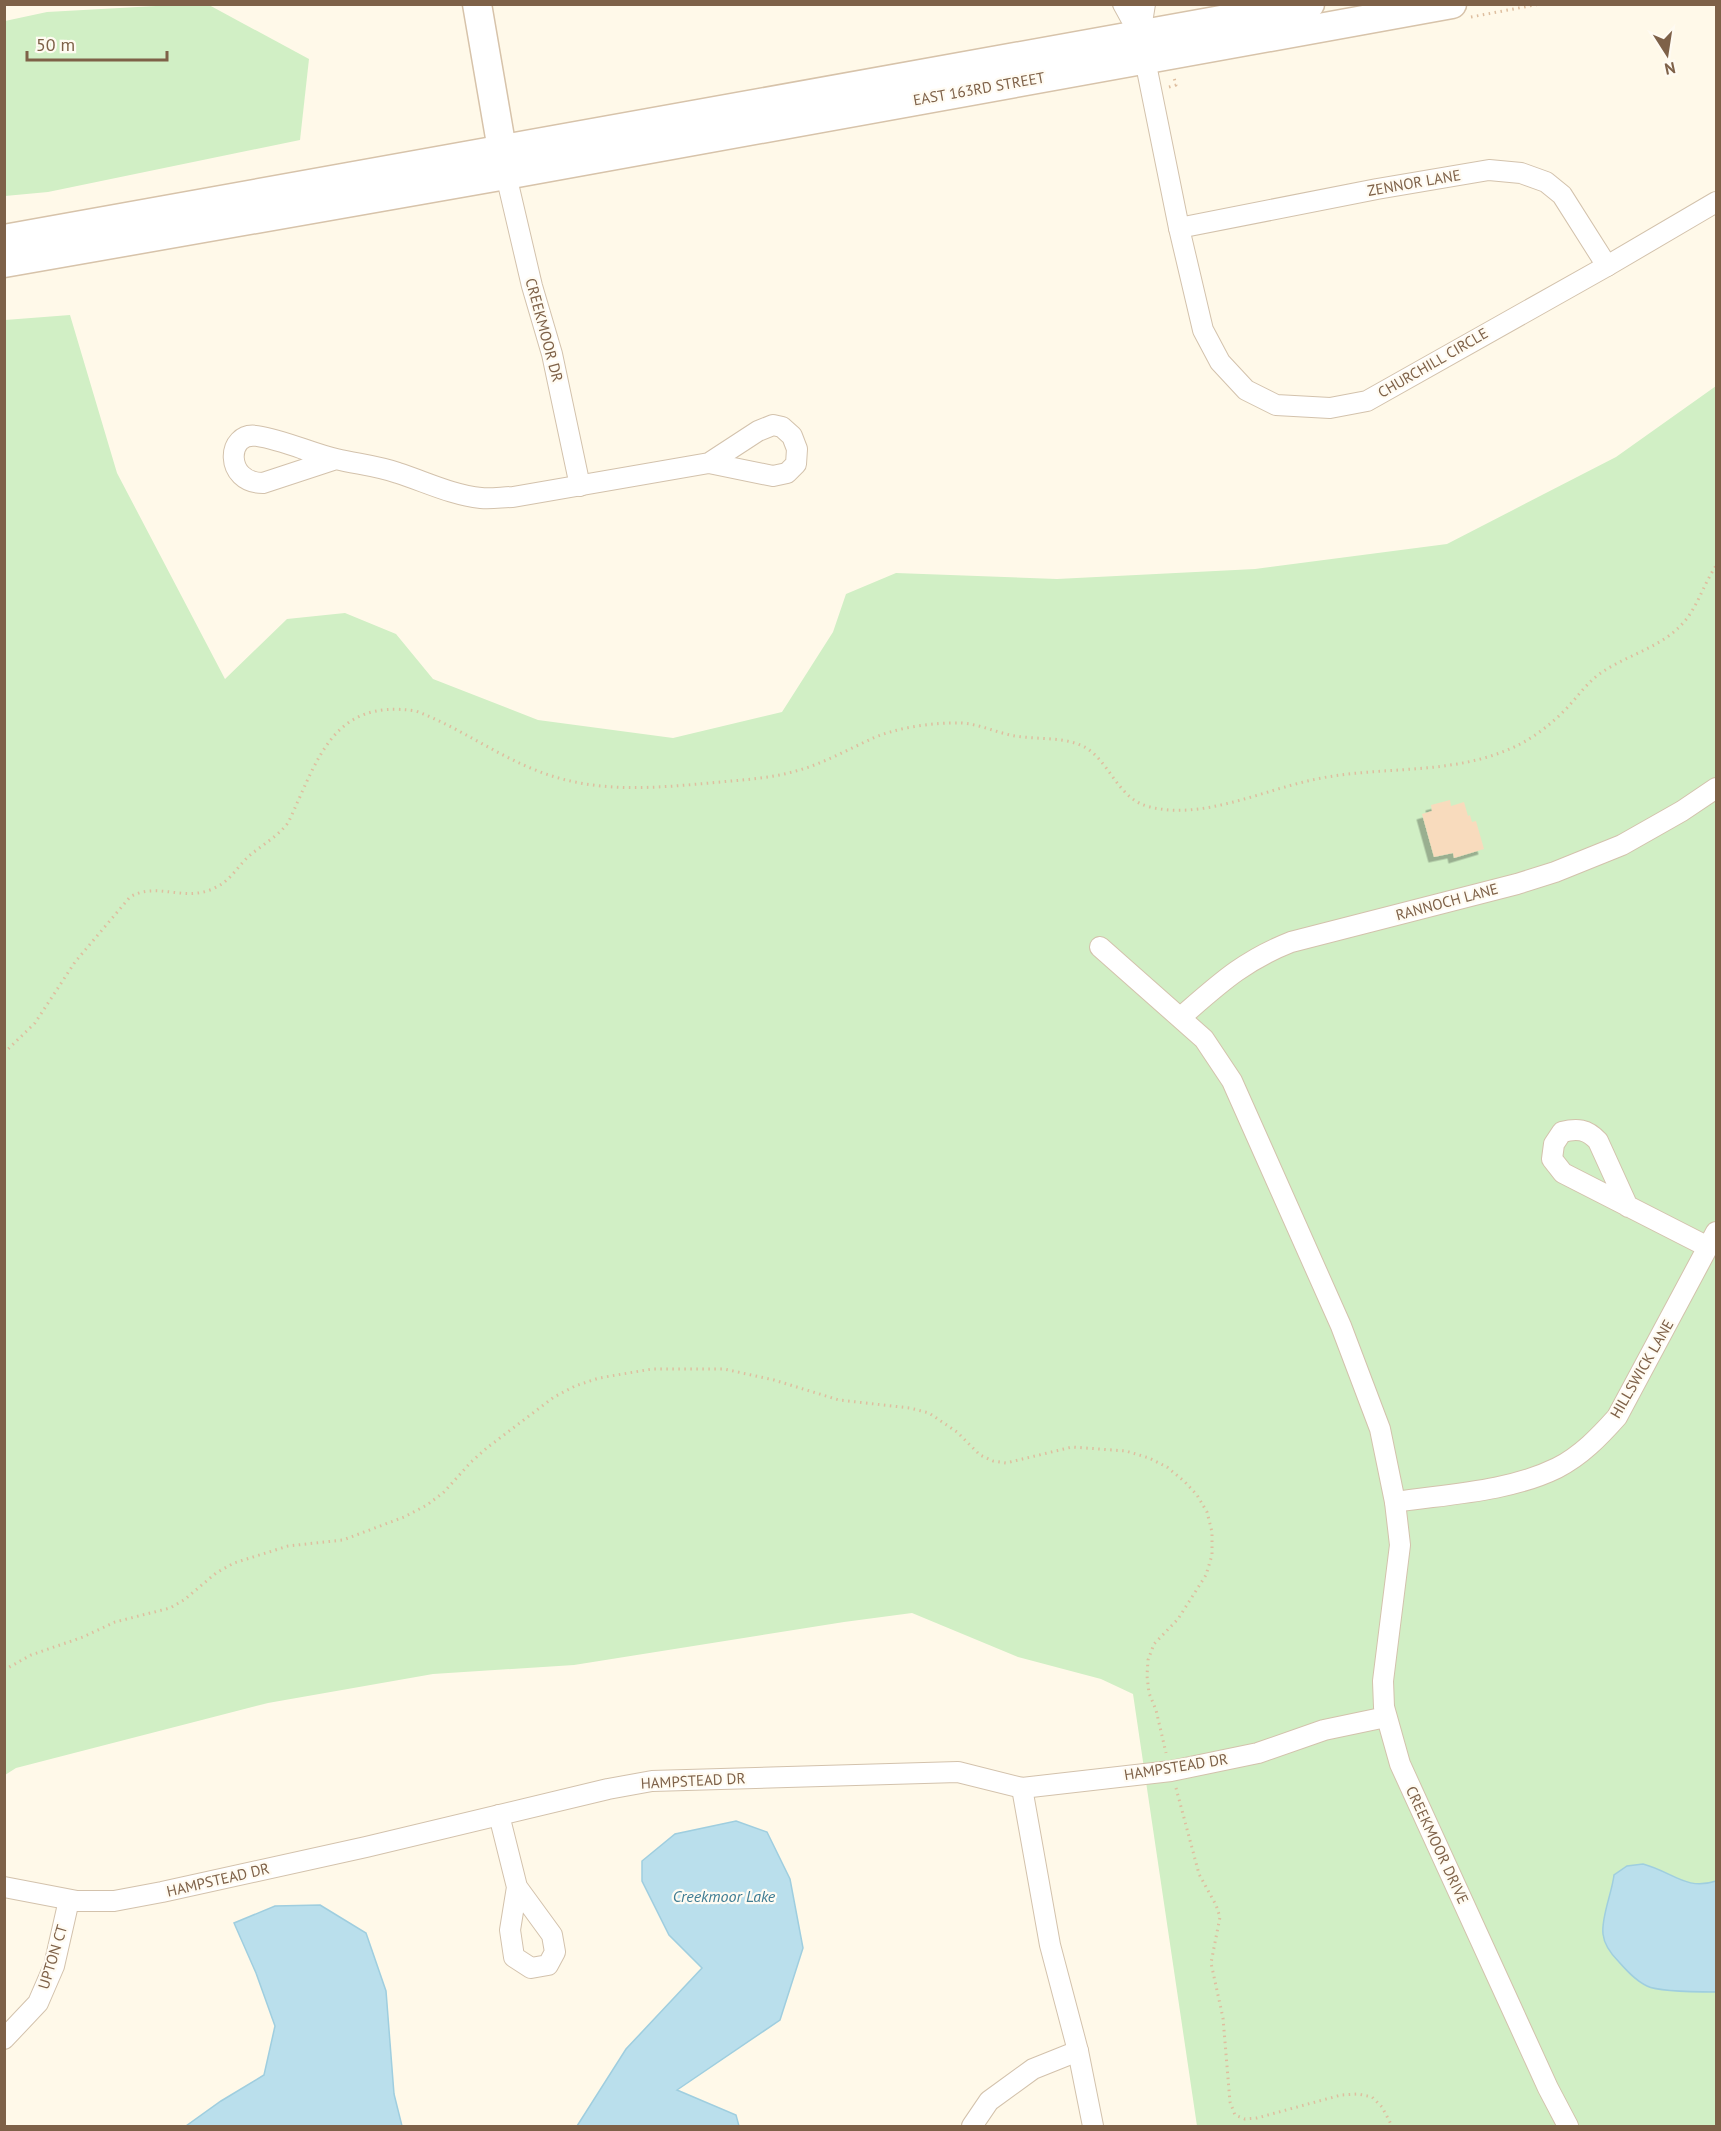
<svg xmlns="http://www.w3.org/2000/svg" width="1721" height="2131" viewBox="0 0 1721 2131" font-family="'PT Sans',sans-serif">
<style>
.green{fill:#d1efc5}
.water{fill:#badfec;stroke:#9fcedf;stroke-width:1.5}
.building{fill:#f8dbbd;filter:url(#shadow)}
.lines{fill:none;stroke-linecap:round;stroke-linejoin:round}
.street-casing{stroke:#d3c2ac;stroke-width:22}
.secondary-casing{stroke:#d7c3aa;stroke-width:31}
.path{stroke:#debe9f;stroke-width:3;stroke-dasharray:1.5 4.5;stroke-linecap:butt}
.street{stroke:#fff;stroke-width:20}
.secondary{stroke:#fff;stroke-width:28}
.labels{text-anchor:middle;stroke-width:4.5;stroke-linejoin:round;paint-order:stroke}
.street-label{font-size:15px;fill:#7e6148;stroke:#fffbf2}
.water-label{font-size:16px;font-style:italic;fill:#3e7c93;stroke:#fffbf2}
</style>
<defs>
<filter id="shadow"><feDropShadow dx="-5.5" dy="5.5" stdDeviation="0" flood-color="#0004"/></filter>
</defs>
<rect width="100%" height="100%" fill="#fff9e9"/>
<g class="green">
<polygon points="174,5 209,5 309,59 300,140 48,192 5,196 5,21 47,12"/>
<polygon points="70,315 117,473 225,679 287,619 345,613 396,634 433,679 538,720 673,738 782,712 833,632 846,594 896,573 1057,579 1255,569 1447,544 1616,457 1716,386 1716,2126 1197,2126 1133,1694 1101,1679 1018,1657 912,1613 844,1622 574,1665 433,1674 268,1703 16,1768 5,1775 5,320"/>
</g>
<g class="water">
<polygon points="736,1821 767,1832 790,1879 803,1948 780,2020 677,2090 736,2115 739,2126 577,2126 626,2049 702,1968 669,1935 642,1881 642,1861 675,1834"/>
<path d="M1643,1864c30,8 43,27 73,17v111c-15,0 -57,0 -69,-6 -11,-5 -20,-15 -28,-24 -7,-7 -15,-18 -16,-28 -2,-17 9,-41 11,-59l13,-9z"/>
<polygon points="320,1905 366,1933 386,1991 394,2094 402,2126 186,2126 221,2101 264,2075 275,2026 256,1973 234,1923 275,1906"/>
</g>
<polygon class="building" points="1450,800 1451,806 1464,802 1468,816 1470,815 1472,822 1476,821 1484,849 1454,858 1453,853 1434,857 1422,814 1432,811 1431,805"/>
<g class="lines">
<g class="street-casing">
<g id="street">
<polyline points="1123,4 1140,35 1179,228 1203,330 1220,362 1246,390 1276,405 1330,408 1367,401 1607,266 1716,202"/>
<polyline points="1140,35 1145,4"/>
<polyline points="506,175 532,286 552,354 580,486"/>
<polyline points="1179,228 1377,189 1489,170 1521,173 1546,182 1562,195 1607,266"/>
<path d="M336,459l-73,24c-39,0 -37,-52 -6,-47 27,4 53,17 79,23 21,5 42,7 62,14 28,9 54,22 83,25 11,1 22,-1 32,-1l196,-34 49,-32 15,-6 9,2 10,9 5,13 -1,15 -9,9 -14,3 -64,-13"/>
<polyline points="1100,947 1204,1039 1232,1081 1341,1326 1380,1429 1395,1502 1400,1545 1383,1681 1384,1707 1400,1764 1548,2088 1568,2126"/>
<path d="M1181,1017c38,-33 62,-56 110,-75l226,-58 38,-12 67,-27 60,-34 34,-23"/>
<path d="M1628,1207l-30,-66c-11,-12 -21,-13 -36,-9l-8,12 -2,15 11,14 145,74"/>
<path d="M1395,1502c53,-8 113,-10 162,-34 24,-12 43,-32 60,-51l99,-185"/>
<polyline points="1022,1788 1050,1945 1078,2051 1093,2126"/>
<polyline points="499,1815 517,1887 510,1930 514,1957 531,1968 548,1965 555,1952 552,1935 517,1887"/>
<polyline points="4,1887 77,1901 114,1901 162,1892 366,1847 608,1789 652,1781 958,1772 1022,1788 1171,1771 1258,1753 1324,1730 1386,1717"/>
<polyline points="4,2039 38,2003 54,1966 69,1900"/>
<polyline points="972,2126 989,2101 1033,2069 1078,2051"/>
</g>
</g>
<g class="secondary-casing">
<g id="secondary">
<polyline points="477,4 505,167"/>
<polyline points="4,239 1310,4"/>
<polyline points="4,263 506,175 1452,4"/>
</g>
</g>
<g class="path">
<polyline points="1471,17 1540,4"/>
<polyline points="1169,87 1176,85 1174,78"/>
<path d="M4,1053l31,-30 40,-61 55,-65c22,-13 44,-1 68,-4 9,-1 18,-5 25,-10 10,-7 17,-19 26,-27 13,-11 28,-19 39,-33 30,-63 44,-125 128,-112 45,17 84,47 130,63 54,19 109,14 164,9 29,-3 58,-4 86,-12 26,-7 49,-20 73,-31 24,-12 65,-18 92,-17 17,1 32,8 49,12 26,6 62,-1 83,18 20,18 28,47 57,54 52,13 111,-16 162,-27 70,-16 146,-2 212,-38 14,-8 28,-19 40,-31 12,-12 21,-26 34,-36 27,-20 64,-27 86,-53 14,-16 20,-39 32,-56"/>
<polyline points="4,1670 31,1655 83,1637 115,1622 170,1608 184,1600 216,1573 234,1563 288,1546 343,1540 404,1517 427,1505 444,1492 471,1462 488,1447 554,1397 575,1386 599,1378 652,1369 724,1369 774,1380 839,1400 910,1408 929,1413 957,1432 980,1455 993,1461 1006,1463 1072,1447 1126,1451 1149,1458 1167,1467 1185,1482 1197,1495 1207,1512 1212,1532 1212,1555 1206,1575 1178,1619 1154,1644 1148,1660 1147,1676 1149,1693 1156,1710 1166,1753"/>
<polyline points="1176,1788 1199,1874 1216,1905 1220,1917 1211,1963 1223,2018 1230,2102 1235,2115 1245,2119 1257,2118 1341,2095 1358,2094 1372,2097 1382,2107 1392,2126"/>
</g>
<use href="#street" class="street"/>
<use href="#secondary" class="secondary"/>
</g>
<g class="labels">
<g class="street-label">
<text transform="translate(979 89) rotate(-10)" y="5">EAST 163RD STREET</text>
<text transform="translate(1414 183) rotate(-10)" y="5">ZENNOR LANE</text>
<text transform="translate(544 330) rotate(75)" y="5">CREEKMOOR DR</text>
<text transform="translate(1433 363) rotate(-30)" y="5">CHURCHILL CIRCLE</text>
<text transform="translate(1447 902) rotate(-15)" y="5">RANNOCH LANE</text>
<text transform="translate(1642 1369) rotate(-60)" y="5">HILLSWICK LANE</text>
<text transform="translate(1176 1767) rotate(-9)" y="5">HAMPSTEAD DR</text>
<text transform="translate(693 1781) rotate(-3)" y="5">HAMPSTEAD DR</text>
<text transform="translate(1437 1845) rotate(65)" y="5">CREEKMOOR DRIVE</text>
<text transform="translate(218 1880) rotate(-13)" y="5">HAMPSTEAD DR</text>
<text transform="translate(53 1957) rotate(-73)" y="5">UPTON CT</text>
</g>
<g class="water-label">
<text x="724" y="1902">Creekmoor Lake</text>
</g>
</g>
<rect width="1721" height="2131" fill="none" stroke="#7e6148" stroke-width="12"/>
<g transform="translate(1667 54) rotate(168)" stroke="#fffbf2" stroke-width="4.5" paint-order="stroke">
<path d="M0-4.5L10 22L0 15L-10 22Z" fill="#7e6148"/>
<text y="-9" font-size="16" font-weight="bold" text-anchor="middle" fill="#7e6148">N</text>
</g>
<path d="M27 51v9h140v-9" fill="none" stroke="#7e6148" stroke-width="3"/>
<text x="36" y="51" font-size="18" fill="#7e6148" stroke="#fffbf2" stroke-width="4.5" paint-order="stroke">50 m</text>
</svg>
